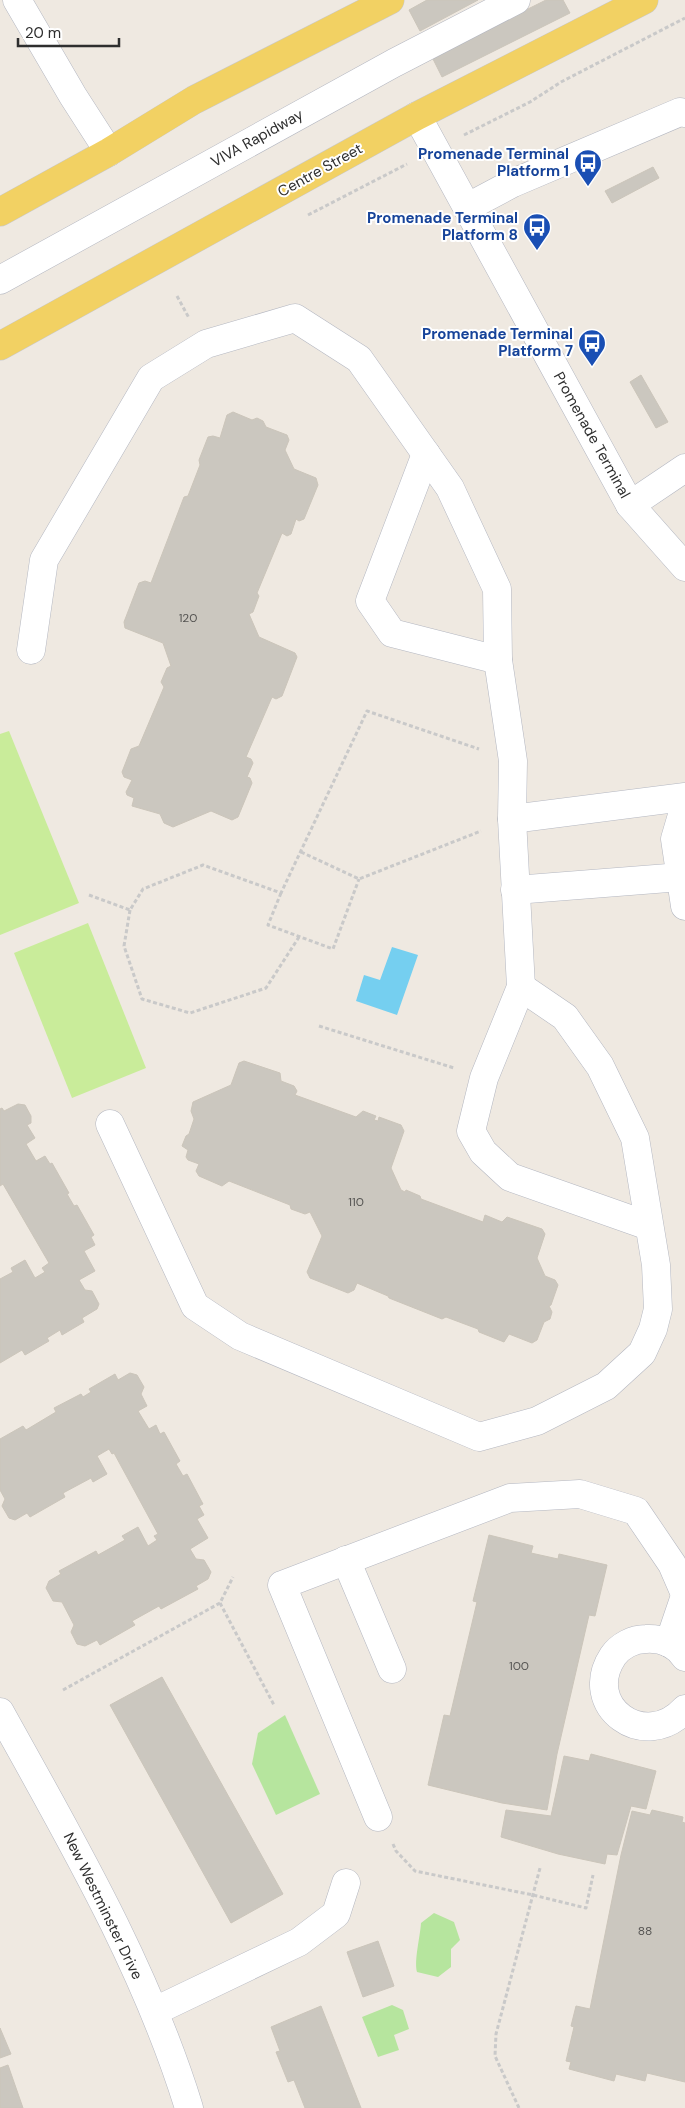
<svg xmlns="http://www.w3.org/2000/svg" width="685" height="2108" viewBox="0 0 685 2108" font-family="'DM Sans',sans-serif">
<style>
.green{fill:#b6e59e}
.pitch{fill:#c9ec9a}
.water{fill:#75cff0}
.building{fill:#cbc7bf;stroke:#cbc5ba}
.lines{fill:none;stroke-linecap:round;stroke-linejoin:round}
.minor-casing{stroke:#b4b7c1;stroke-width:29}
.major-casing{stroke:#c9c9c9;stroke-width:29}
.path{stroke:#c9c9c9;stroke-width:3;stroke-dasharray:4 2.5;stroke-linecap:butt}
.minor{stroke:#fff;stroke-width:28}
.major{stroke:#f2d163;stroke-width:28}
.labels{text-anchor:middle;stroke-width:4;stroke-linejoin:round;paint-order:stroke}
.number-label{font-size:12px;fill:#555452}
.street-label{font-size:15px;fill:#2e2e2e;stroke:#fff}
.transit-label{font-size:15px;font-weight:bold;fill:#164399;stroke:#fff;text-anchor:end}
</style>
<rect width="100%" height="100%" fill="#efe9e1"/>
<g class="green">
<polygon points="285,1715 320,1794 276,1815 252,1764 258,1733"/>
<path d="M434,1913l20,9 6,18 -9,9v18l-13,10 -21,-5c-3,-12 3,-34 4,-49z"/>
<polygon points="392,2005 403,2010 409,2029 394,2035 399,2050 378,2057 362,2017"/>
</g>
<g class="pitch">
<polygon points="9,731 79,903 0,935 0,734"/>
<polygon points="88,923 146,1068 72,1098 14,953"/>
</g>
<polygon class="water" points="392,947 418,955 397,1015 356,1001 364,975 380,980"/>
<g class="building">
<polygon points="427,0 478,0 420,31 409,10"/>
<polygon points="546,0 563,0 570,13 442,77 432,57"/>
<polygon points="653,167 659,178 612,203 605,191"/>
<polygon points="641,375 668,422 656,428 630,382"/>
<polygon points="233,412 252,420 257,418 263,421 266,427 287,435 289,440 285,450 294,469 316,478 318,485 304,519 299,521 296,519 291,534 287,536 282,533 257,593 259,596 253,612 249,614 259,637 295,653 297,657 282,696 276,699 272,697 246,757 251,759 253,763 247,777 250,778 252,783 238,817 232,820 211,811 173,827 164,823 160,814 132,806 134,798 127,795 126,792 132,780 124,777 122,772 131,749 139,746 164,687 161,682 167,668 171,666 163,643 125,628 124,622 139,583 145,581 151,583 184,497 188,496 200,465 199,460 208,437 213,436 220,438 227,415"/>
<polygon points="244,1061 280,1073 281,1081 294,1086 297,1091 295,1095 356,1117 363,1111 376,1116 374,1120 378,1121 379,1117 401,1125 404,1131 391,1168 401,1190 405,1192 406,1190 420,1196 421,1199 483,1222 485,1215 502,1222 507,1217 542,1229 545,1234 537,1258 545,1276 555,1280 558,1285 551,1305 549,1306 552,1312 550,1319 544,1322 537,1340 532,1343 509,1334 504,1342 479,1332 478,1329 446,1317 442,1319 389,1298 388,1296 357,1283 354,1290 348,1293 310,1278 307,1272 322,1236 310,1212 305,1214 291,1209 290,1205 229,1181 222,1186 199,1176 196,1171 199,1164 188,1160 186,1157 188,1150 182,1146 186,1136 189,1134 194,1119 191,1111 193,1102 231,1085 239,1063"/>
<polygon points="18,1104 25,1105 31,1116 31,1123 27,1125 35,1138 26,1144 36,1161 45,1156 50,1164 52,1163 69,1193 67,1194 74,1206 77,1205 94,1235 91,1237 95,1245 84,1251 95,1271 79,1280 85,1290 92,1291 99,1304 97,1309 82,1318 84,1322 62,1335 60,1330 47,1338 49,1341 25,1355 22,1350 0,1363 0,1279 13,1272 11,1268 25,1260 35,1278 45,1272 42,1268 49,1263 3,1184 0,1186 0,1109 2,1108 4,1111"/>
<polygon points="130,1373 137,1375 144,1387 141,1394 147,1406 138,1411 149,1429 156,1425 160,1434 164,1432 180,1461 176,1464 183,1476 187,1474 203,1504 199,1506 204,1515 197,1519 208,1538 190,1549 196,1559 204,1560 211,1572 208,1579 196,1586 198,1589 161,1609 159,1606 132,1621 135,1625 100,1645 97,1640 85,1646 77,1644 71,1632 74,1625 62,1602 53,1601 46,1588 49,1581 61,1574 59,1571 96,1551 98,1555 125,1540 122,1536 138,1527 148,1546 157,1540 154,1536 158,1534 114,1453 112,1454 109,1449 97,1456 107,1474 93,1482 91,1478 63,1493 65,1497 30,1517 27,1513 15,1520 9,1518 2,1506 5,1499 0,1490 0,1439 23,1426 26,1430 56,1412 54,1408 81,1394 83,1397 91,1392 89,1389 115,1374 118,1380"/>
<polygon points="489,1535 533,1546 531,1553 558,1559 559,1554 607,1565 595,1616 589,1615 557,1754 547,1810 502,1803 428,1785 444,1715 450,1716 477,1602 473,1601"/>
<polygon points="162,1677 283,1894 231,1923 110,1705"/>
<polygon points="591,1754 656,1771 646,1809 631,1806 617,1855 607,1854 605,1864 558,1854 501,1837 506,1810 551,1816 564,1756 589,1761"/>
<polygon points="652,1810 683,1817 682,1822 685,1823 685,2082 647,2073 645,2081 616,2074 614,2081 569,2069 571,2062 566,2061 574,2027 571,2026 576,2006 590,2009 621,1855 632,1811 650,1815"/>
<polygon points="378,1941 394,1986 363,1997 347,1952"/>
<polygon points="321,2006 361,2108 305,2108 294,2080 288,2082 276,2052 280,2051 271,2027"/>
<polygon points="0,2028 11,2054 0,2058"/>
<polygon points="8,2065 23,2108 0,2108 0,2068"/>
</g>
<g class="lines">
<g class="minor-casing">
<g id="minor">
<polyline points="17,0 73,96 109,152"/>
<polyline points="417,116 630,505 685,567"/>
<polyline points="468,207 513,183 680,112 685,113"/>
<polyline points="0,280 394,63 516,0"/>
<polyline points="426,454 370,601 392,633 498,660"/>
<polyline points="630,505 685,468"/>
<polyline points="31,650 44,560 151,378 206,344 295,318 359,359 450,488 497,589 498,660 513,761 512,819 521,987 484,1078 471,1131 483,1152 510,1177 649,1226"/>
<polyline points="685,805 675,839 685,906"/>
<polyline points="512,819 685,797"/>
<polyline points="515,890 681,877"/>
<polyline points="110,1124 195,1306 240,1336 479,1437 537,1421 606,1386 642,1353 653,1329 658,1309 656,1265 635,1138 600,1066 565,1017 521,987"/>
<polyline points="346,1560 392,1669"/>
<polyline points="669,1643 685,1596"/>
<path d="M685,1657c-9,-13 -24,-19 -39,-18 -13,0 -26,7 -33,17 -33,50 32,97 72,53"/>
<path d="M0,1712c71,128 146,256 189,396"/>
<polyline points="378,1817 282,1585 510,1498 580,1494 636,1511 672,1564 685,1594"/>
<polyline points="155,2011 299,1942 336,1914 346,1883"/>
</g>
</g>
<g class="major-casing">
<g id="major">
<polyline points="0,212 109,152 194,100 390,0"/>
<polyline points="0,346 417,116 644,0"/>
</g>
</g>
<g class="path">
<polyline points="464,135 530,102 561,82 685,18"/>
<polyline points="308,215 407,164"/>
<polyline points="177,296 189,318"/>
<polyline points="301,852 359,879 481,831"/>
<polyline points="281,893 268,925 333,949 359,879"/>
<polyline points="89,895 130,910 143,889 203,865 281,893 367,711 479,749"/>
<polyline points="130,910 124,946 142,999 190,1013 266,988 299,937"/>
<polyline points="319,1026 454,1068"/>
<polyline points="220,1603 274,1705"/>
<polyline points="63,1690 220,1603 233,1577"/>
<polyline points="393,1844 396,1851 415,1871 533,1895 586,1908 593,1875"/>
<polyline points="519,2108 495,2056 496,2034 540,1868"/>
</g>
<use href="#minor" class="minor"/>
<use href="#major" class="major"/>
</g>
<defs>
<g id="bus-pin" transform="scale(1.4375)"><path d="M0 17L-7.5 6A9.5 9.5 0 1 1 7.5 6Z" fill="#1a4fb4" stroke="#fff"/><path d="M-5-6H5V4H4V6H2V4H-2V6H-4V4H-5ZM-3.5-4V0h7V-4ZM-3.5 1.2v1.5H-2V1.2ZM2 1.2v1.5H3.5V1.2Z" fill="#fff"/></g>
</defs>
<g fill-rule="evenodd">
<use href="#bus-pin" x="588" y="163"/>
<use href="#bus-pin" x="537" y="227"/>
<use href="#bus-pin" x="592" y="343"/>
</g>
<g class="labels">
<g class="number-label">
<text x="188" y="622">120</text>
<text x="356" y="1206">110</text>
<text x="519" y="1670">100</text>
<text x="645" y="1935">88</text>
</g>
<g class="street-label">
<text transform="translate(257 138) rotate(-29)" y="5">VIVA Rapidway</text>
<text transform="translate(320 170) rotate(-29)" y="5">Centre Street</text>
<text transform="translate(592 435) rotate(61)" y="5">Promenade Terminal</text>
<text transform="translate(103 1906) rotate(64)" y="5">New Westminster Drive</text>
</g>
<g class="transit-label">
<text x="569" y="159">Promenade Terminal<tspan x="569" dy="17">Platform 1</tspan></text>
<text x="518" y="223">Promenade Terminal<tspan x="518" dy="17">Platform 8</tspan></text>
<text x="573" y="339">Promenade Terminal<tspan x="573" dy="17">Platform 7</tspan></text>
</g>
</g>
<path d="M18 38v8h101v-8" fill="none" stroke="#2e2e2e" stroke-width="2.5"/>
<text x="25" y="38" font-size="15" fill="#2e2e2e" stroke="#ffffff" stroke-width="4" paint-order="stroke">20 m</text>
</svg>
